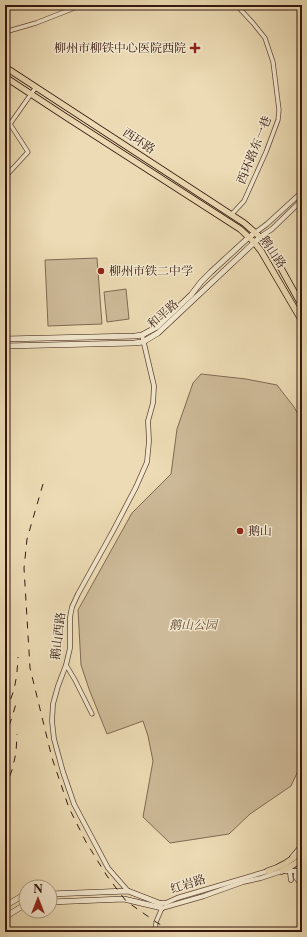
<svg xmlns="http://www.w3.org/2000/svg" width="307" height="937" viewBox="0 0 307 937" font-family="'Libre Caslon Text','Noto Serif SC',serif">
<style>
.green{fill:#cdba98;stroke:#806953}
.lines{fill:none;stroke-linecap:round;stroke-linejoin:round}
.minor-casing{stroke:#624938;stroke-width:5}
.tertiary-casing{stroke:#624938;stroke-width:5.5}
.secondary-casing{stroke:#34180e;stroke-width:6}
.primary-casing{stroke:#34180e;stroke-width:7}
.minor{stroke:#f3e8ce;stroke-width:3.5}
.tertiary{stroke:#f3e8ce;stroke-width:4}
.secondary{stroke:#f3e8ce;stroke-width:5}
.primary{stroke:#ecdbb4;stroke-width:5.5}
.rail{stroke:#34180e;stroke-width:1;stroke-dasharray:7 7;stroke-linecap:butt}
.poi-dot{fill:#8f2418;stroke:#f3e8ce;stroke-width:1.5}
.labels{text-anchor:middle;stroke-width:3;stroke-linejoin:round;paint-order:stroke}
.poi-label{font-size:12px;fill:#34180e;stroke:#f3e8ce;text-anchor:start}
.street-label{font-size:12px;fill:#34180e;stroke:#f3e8ce}
.park-label{font-size:12px;font-style:italic;fill:#624937;stroke:#f3e8ce}
</style>
<rect width="100%" height="100%" fill="#ecdbb4"/>
<filter id="stains"><feTurbulence type="fractalNoise" baseFrequency=".005" numOctaves="4"/><feColorMatrix values="0 0 0 0 .2 0 0 0 0 .09 0 0 0 0 .02 0 0 0 .5 -.17"/></filter>
<radialGradient id="worn" r=".72"><stop offset=".6" stop-color="#630" stop-opacity="0"/><stop offset="1" stop-color="#630" stop-opacity=".3"/></radialGradient>
<g class="green">
<polygon points="97,258 102,324 48,326 45,260"/>
<polygon points="126,289 129,319 107,322 104,292"/>
<polygon points="201,374 246,379 277,385 294,407 302,421 302,726 300,733 302,749 302,762 291,786 250,814 229,834 170,843 143,817 153,761 148,736 143,721 107,734 89,689 81,665 78,610 132,513 171,474 177,429 193,383"/>
</g>
<g class="lines">
<g class="minor-casing">
<g id="minor">
<polyline points="5,32 36,23 82,5"/>
<polyline points="5,126 10,124 36,87"/>
<polyline points="5,177 28,152 10,124"/>
<polyline points="232,214 244,201 266,152 278,120 279,110 273,62 265,38 253,23 239,8 235,5"/>
<polyline points="66,665 75,680 92,714"/>
<polyline points="155,932 156,922 162,908 161,906"/>
</g>
</g>
<g class="tertiary-casing">
<g id="tertiary">
<polyline points="255,233 267,224 302,192"/>
<polyline points="260,237 272,229 302,200"/>
<polyline points="292,857 302,845"/>
<path d="M302,867c-8,7 -9,10 0,17"/>
<polyline points="291,870 290,873 291,880"/>
<polyline points="128,891 108,868 74,804 63,772 54,739 52,721 53,704 58,686 66,665 70,648 70,617 72,607 78,594 113,531 136,487 147,462 149,441 148,421 153,403 154,386 142,335"/>
<polyline points="159,903 166,903 177,898 268,871"/>
<polyline points="162,908 204,896 243,882 261,878 282,871 298,871"/>
</g>
</g>
<g class="secondary-casing">
<g id="secondary">
<polyline points="5,339 135,336 142,335 157,327 191,295 201,282 211,272 249,237 255,233"/>
<polyline points="5,346 134,343 143,342 158,333 260,237"/>
<polyline points="50,894 128,891 159,903"/>
<polyline points="50,902 124,899 162,908"/>
<polyline points="5,906 22,896 26,896"/>
<polyline points="5,917 26,904"/>
</g>
</g>
<g class="primary-casing">
<g id="primary">
<polyline points="5,67 244,223 260,237 272,252 302,306"/>
<polyline points="5,77 66,117 240,229 254,242 261,251 302,321"/>
<path d="M268,871c13,-4 24,-11 34,-20"/>
<polyline points="282,871 293,865 302,859"/>
</g>
</g>
<use href="#minor" class="minor"/>
<use href="#tertiary" class="tertiary"/>
<use href="#secondary" class="secondary"/>
<use href="#primary" class="primary"/>
<g class="rail">
<polyline points="43,484 27,539 24,568 30,668 52,758 69,808 86,842 107,876 126,901 156,922 173,932"/>
<path d="M5,712c10,-20 12,-33 13,-55"/>
<polyline points="5,739 17,701"/>
<polyline points="5,750 8,734"/>
<polyline points="5,789 12,770 16,753 17,734"/>
</g>
</g>
<g class="poi-dot">
<path d="M193 42h4v4h4v4h-4v4h-4v-4h-4v-4h4z"/>
<circle cx="101" cy="271" r="4"/>
<circle cx="240" cy="531" r="4"/>
</g>
<g class="labels">
<g class="poi-label">
<text x="186" y="52" text-anchor="end">柳州市柳铁中心医院西院</text>
<text x="109" y="275">柳州市铁二中学</text>
<text x="248" y="535">鹅山</text>
</g>
<g class="street-label">
<text transform="translate(139 141) rotate(33)" y="4">西环路</text>
<text transform="translate(254 150) rotate(-68)" y="4">西环路东一巷</text>
<text transform="translate(273 252) rotate(56)" y="4">鹅山路</text>
<text transform="translate(163 314) rotate(-41)" y="4">和平路</text>
<text transform="translate(58 636) rotate(-83)" y="4">鹅山西路</text>
<text transform="translate(188 884) rotate(-18)" y="4">红岩路</text>
</g>
<g class="park-label">
<text x="193" y="629">鹅山公园</text>
</g>
</g>
<rect width="307" height="937" fill="none" stroke="#ecdbb4" stroke-width="20"/>
<rect x="6" y="6" width="295" height="925" fill="none" stroke="#34180e" stroke-width="2"/>
<rect x="10" y="10" width="287" height="917" fill="none" stroke="#34180e"/>
<g transform="translate(38 899)"><circle r="19" fill="#f3e8ce" stroke="#a79581"/>
<path d="M0-3L7 15L0 10L-7 15Z" fill="#8f2418"/>
<text y="-6" font-size="11" font-weight="bold" text-anchor="middle" fill="#34180e">N</text>
</g>
<rect width="100%" height="100%" filter="url(#stains)"/>
<rect width="100%" height="100%" fill="url(#worn)"/>
</svg>
